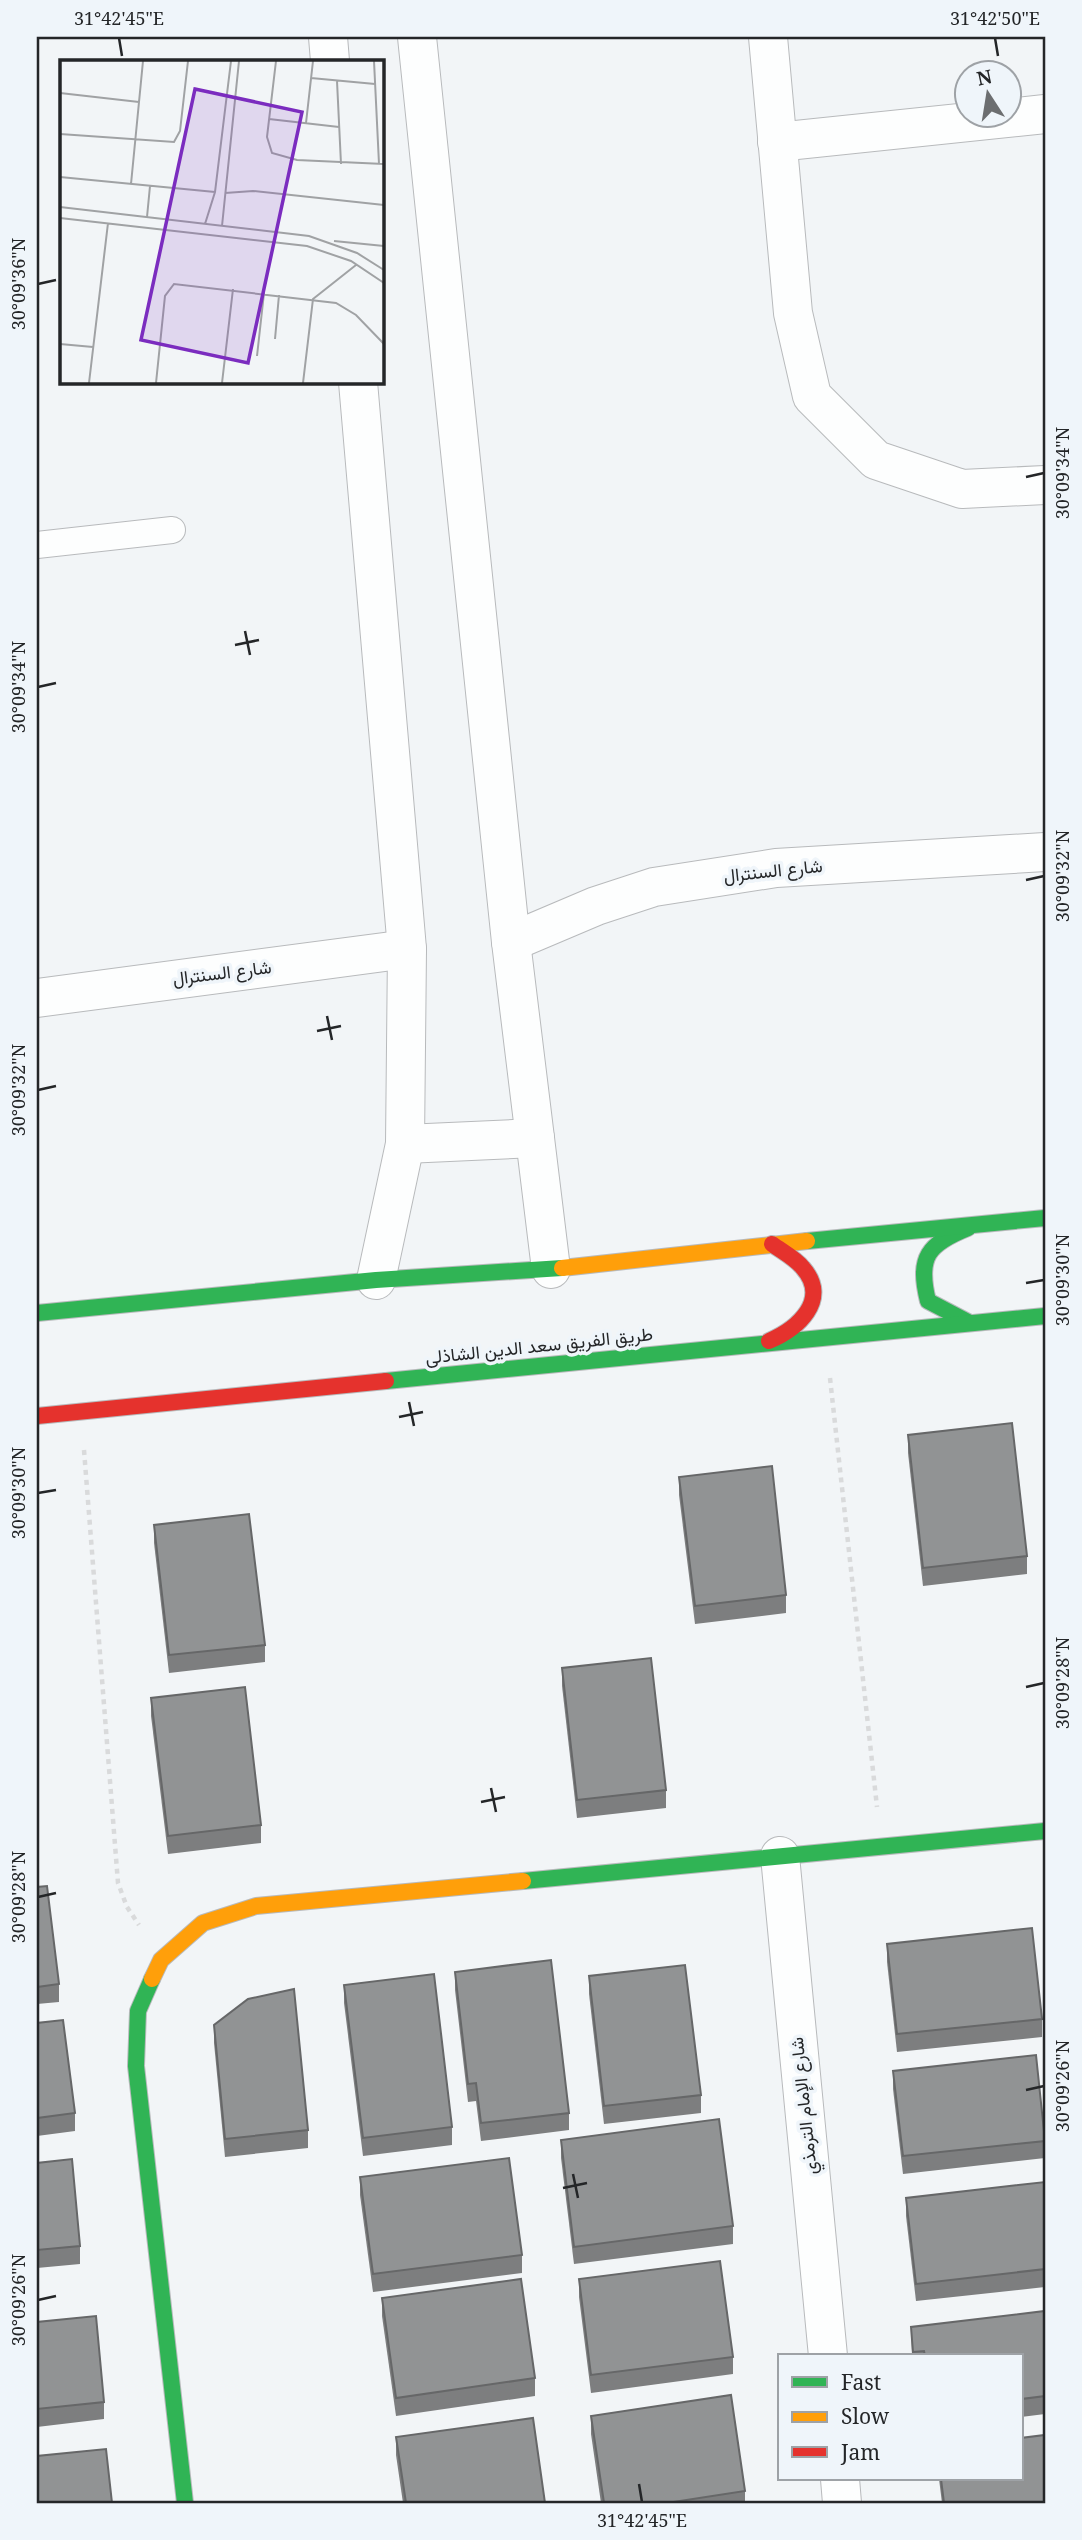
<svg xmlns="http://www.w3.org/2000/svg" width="1082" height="2540" viewBox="0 0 1082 2540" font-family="'Noto Serif',Vazirmatn,serif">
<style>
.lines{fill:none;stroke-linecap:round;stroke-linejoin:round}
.lane-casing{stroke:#b8babc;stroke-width:28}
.street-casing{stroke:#b8babc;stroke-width:40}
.fast-casing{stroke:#b8babc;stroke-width:18}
.slow-casing{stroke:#b8babc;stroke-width:18}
.jam-casing{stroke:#b8babc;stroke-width:18}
.path{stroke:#d9dadb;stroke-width:4.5;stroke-dasharray:5 5;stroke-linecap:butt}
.lane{stroke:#fdfefe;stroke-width:26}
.street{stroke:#fdfefe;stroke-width:38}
.fast{stroke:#30b455;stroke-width:16}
.slow{stroke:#ff9f0a;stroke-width:16}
.jam{stroke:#e5322d;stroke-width:16}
.wall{fill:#7d7e7f}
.building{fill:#919394;stroke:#666768;stroke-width:2}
.ticks{fill:none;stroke:#242628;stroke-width:2.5}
.labels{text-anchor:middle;stroke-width:7;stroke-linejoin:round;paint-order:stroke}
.street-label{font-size:18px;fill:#242628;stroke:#eff5fa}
.inset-road{fill:none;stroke:#a0a2a4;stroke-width:2}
.view{fill:#7b2cbf;fill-opacity:0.15;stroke:#7b2cbf;stroke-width:3.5}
.inset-edge{fill:none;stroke:#242628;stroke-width:3.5}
.neatline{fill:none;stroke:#242628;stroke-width:2.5}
.ticks-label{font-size:18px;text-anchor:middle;fill:#242628}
</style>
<rect width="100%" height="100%" fill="#f2f5f7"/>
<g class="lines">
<g class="lane-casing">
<polyline id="lane" points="37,545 172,530"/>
</g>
<g class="street-casing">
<g id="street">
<polyline points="328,37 330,61"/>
<polyline points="417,37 511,942 551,1269"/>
<polyline points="768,37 793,313 812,396 876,460 962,489 1045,485"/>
<polyline points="777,142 1045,114"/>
<polyline points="358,382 407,949 405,1144 376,1280"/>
<polyline points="511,942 596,906 654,887 776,868 1045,852"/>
<polyline points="37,998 407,949"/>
<polyline points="405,1144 535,1138"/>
<polyline points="780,1856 828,2356"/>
<polyline points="840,2479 842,2503"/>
</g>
</g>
<g class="fast-casing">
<g id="fast">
<path d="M968,1228c-40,16 -51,29 -40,73l42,22"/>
<polyline points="807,1241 1045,1218"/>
<polyline points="37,1313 376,1280 562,1268"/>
<polyline points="386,1381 1045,1316"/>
<polyline points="523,1881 1045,1831"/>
<polyline points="152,1979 138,2011 136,2066 185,2503"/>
</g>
</g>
<g class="slow-casing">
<g id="slow">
<polyline points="562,1268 807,1241"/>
<polyline points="152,1979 161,1960 203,1923 256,1906 523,1881"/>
</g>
</g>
<g class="jam-casing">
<g id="jam">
<path d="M769,1341c28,-12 62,-41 34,-73 -8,-10 -20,-16 -31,-24"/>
<polyline points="37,1416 386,1381"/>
</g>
</g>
<g class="path">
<polyline points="830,1378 877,1807"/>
<polyline points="84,1450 118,1883 127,1907 139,1925"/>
</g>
<use href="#lane" class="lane"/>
<use href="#street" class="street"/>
<use href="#fast" class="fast"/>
<use href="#slow" class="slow"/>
<use href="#jam" class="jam"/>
</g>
<g class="wall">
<polygon points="908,1435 1027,1556 1027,1574 923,1586 908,1453"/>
<polygon points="679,1477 786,1595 786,1613 695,1624 679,1495"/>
<polygon points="154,1525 265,1645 265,1662 169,1673 154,1543"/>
<polygon points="562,1668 666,1790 666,1808 577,1818 562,1686"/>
<polygon points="151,1698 261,1825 261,1843 168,1854 151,1716"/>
<polygon points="37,1887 59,1984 59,2002 37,2004"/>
<polygon points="887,1944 1042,2019 1042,2037 897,2052 887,1962"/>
<polygon points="455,1972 569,2113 569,2130 481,2141 476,2101 468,2102 455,1990"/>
<polygon points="589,1976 701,2095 701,2113 604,2124 589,1994"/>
<polygon points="344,1985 452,2127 452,2145 363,2156 344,2003"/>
<polygon points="37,2023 75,2113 75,2131 37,2136"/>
<polygon points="214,2025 308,2130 308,2148 225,2157 214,2043"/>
<polygon points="893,2071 1045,2138 1045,2158 903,2174 893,2089"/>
<polygon points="561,2140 733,2226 733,2244 574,2264 561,2158"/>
<polygon points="37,2163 80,2246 80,2264 37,2268"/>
<polygon points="360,2177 522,2255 522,2273 373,2292 360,2195"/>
<polygon points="1045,2182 1045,2287 916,2301 906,2216 906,2198"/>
<polygon points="579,2279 733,2357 733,2374 591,2393 579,2297"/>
<polygon points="382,2298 535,2378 535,2396 396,2416 382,2316"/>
<polygon points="1045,2311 1045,2414 1021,2417 1021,2356 912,2356 911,2327"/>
<polygon points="37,2322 104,2402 104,2419 37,2427"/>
<polygon points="591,2416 745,2491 745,2503 601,2503 591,2434"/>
<polygon points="396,2437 545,2503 403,2503 396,2455"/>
<polygon points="939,2479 1021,2479 1045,2503 942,2503"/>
</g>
<g class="building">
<polygon points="1012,1423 1027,1556 923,1568 908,1435"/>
<polygon points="772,1466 786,1595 695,1606 679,1477"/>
<polygon points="249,1514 265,1645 169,1655 154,1525"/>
<polygon points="651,1658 666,1790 577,1800 562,1668"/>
<polygon points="245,1687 261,1825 168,1836 151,1698"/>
<polygon points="47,1886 59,1984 37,1987 37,1887"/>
<polygon points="1032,1928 1042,2019 897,2034 887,1944"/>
<polygon points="551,1960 569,2113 481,2123 476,2083 468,2084 455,1972"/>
<polygon points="685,1965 701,2095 604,2106 589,1976"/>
<polygon points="434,1974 452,2127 363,2138 344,1985"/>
<polygon points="294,1989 308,2130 225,2139 214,2025 248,1999"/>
<polygon points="63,2020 75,2113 37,2118 37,2023"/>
<polygon points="1036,2055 1045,2141 903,2156 893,2071"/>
<polygon points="719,2119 733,2226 574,2247 561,2140"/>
<polygon points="509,2158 522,2255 373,2274 360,2177"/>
<polygon points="72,2159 80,2246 37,2250 37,2163"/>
<polygon points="1045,2182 1045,2269 916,2284 906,2198"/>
<polygon points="720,2261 733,2357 591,2375 579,2279"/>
<polygon points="521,2279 535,2378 396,2398 382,2298"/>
<polygon points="1045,2311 1045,2396 1021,2399 1021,2356 925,2356 924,2351 913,2352 911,2327"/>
<polygon points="96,2316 104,2402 37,2409 37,2322"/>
<polygon points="731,2395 745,2491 667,2503 604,2503 591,2416"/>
<polygon points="533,2418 545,2503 406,2503 396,2437"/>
<polygon points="1045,2435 1045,2503 944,2503 941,2479 1021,2479 1021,2438"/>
<polygon points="106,2449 112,2503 37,2503 37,2456"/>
</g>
<path class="ticks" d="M119,38l3,18M995,38l3,18M38,284l18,-4M1026,477l18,-4M245,631l5,24M235,645l24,-5M38,687l18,-4M1026,880l18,-4M327,1016l5,24M317,1031l24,-5M38,1090l18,-4M1026,1283l18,-3M409,1402l5,24M399,1417l24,-5M38,1493l18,-3M1026,1687l18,-4M491,1788l5,24M481,1802l24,-5M38,1897l18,-4M1026,2090l18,-4M573,2174l5,24M563,2188l24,-5M38,2300l18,-4M639,2484l3,18"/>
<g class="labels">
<g class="street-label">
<text transform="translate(773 871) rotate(-6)" y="6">شارع السنترال</text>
<text transform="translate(222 973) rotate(-7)" y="6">شارع السنترال</text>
<text transform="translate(539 1346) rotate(-6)" y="6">طريق الفريق سعد الدين الشاذلى</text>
<text transform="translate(804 2106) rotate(-96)" y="6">شارع الإمام الترمذي</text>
</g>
</g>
<g transform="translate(60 60)">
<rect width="324" height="324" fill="#f2f5f7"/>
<path class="inset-road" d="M216,1l-9,76 5,16 25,7 87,4M314,1l5,103M251,18l64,6M277,21l4,83M0,33l79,9M209,59l70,8M246,63l7,-62M0,74l114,8 6,-11 8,-70M0,117l155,15M71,124l12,-123M165,133l28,-2 131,14M0,147l249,29 48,17 27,17M87,157l3,-31M0,158l247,28 44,15 33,22M145,164l10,-32 16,-131M162,166l17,-165M274,181l50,5M215,279l4,-44M0,284l33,3M197,296l7,-63M29,323l19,-160M96,323l9,-87 9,-12 162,19 20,12 28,29M162,323l11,-94M243,323l10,-84 43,-34"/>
<path class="view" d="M135,29l107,23 -54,251 -107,-23z"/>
<rect width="324" height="324" class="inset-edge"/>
</g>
<rect width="1082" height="2540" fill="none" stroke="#eff5fa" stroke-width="77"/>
<rect x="778" y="2354" width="245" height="126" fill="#eff5fa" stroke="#9ea2a6" stroke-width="2"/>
<rect x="792" y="2377" width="35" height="10" fill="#30b455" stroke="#9ea2a6" stroke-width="2"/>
<text x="841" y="2390" font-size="21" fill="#242628">Fast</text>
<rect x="792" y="2412" width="35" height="10" fill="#ff9f0a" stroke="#9ea2a6" stroke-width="2"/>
<text x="841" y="2424" font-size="21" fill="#242628">Slow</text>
<rect x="792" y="2447" width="35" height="10" fill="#e5322d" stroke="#9ea2a6" stroke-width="2"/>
<text x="841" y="2460" font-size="21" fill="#242628">Jam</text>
<g transform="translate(988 94) rotate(348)"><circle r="33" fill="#eff5fa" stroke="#9ea2a6" stroke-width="2"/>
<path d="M0-5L12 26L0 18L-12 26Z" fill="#6c6e70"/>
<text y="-10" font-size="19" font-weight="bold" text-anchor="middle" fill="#242628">N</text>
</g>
<rect x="38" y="38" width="1006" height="2464" class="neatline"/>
<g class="ticks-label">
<text x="119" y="25">31°42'45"E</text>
<text x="995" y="25">31°42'50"E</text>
<text transform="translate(19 284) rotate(-90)" y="6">30°09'36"N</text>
<text transform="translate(1063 473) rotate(-90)" y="6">30°09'34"N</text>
<text transform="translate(19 687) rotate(-90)" y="6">30°09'34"N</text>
<text transform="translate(1063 876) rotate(-90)" y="6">30°09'32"N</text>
<text transform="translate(19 1090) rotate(-90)" y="6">30°09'32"N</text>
<text transform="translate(1063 1280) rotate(-90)" y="6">30°09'30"N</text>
<text transform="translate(19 1493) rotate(-90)" y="6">30°09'30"N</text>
<text transform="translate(1063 1683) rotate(-90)" y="6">30°09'28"N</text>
<text transform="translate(19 1897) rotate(-90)" y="6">30°09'28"N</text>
<text transform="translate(1063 2086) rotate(-90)" y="6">30°09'26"N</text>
<text transform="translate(19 2300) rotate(-90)" y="6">30°09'26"N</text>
<text x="642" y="2527">31°42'45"E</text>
</g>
</svg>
